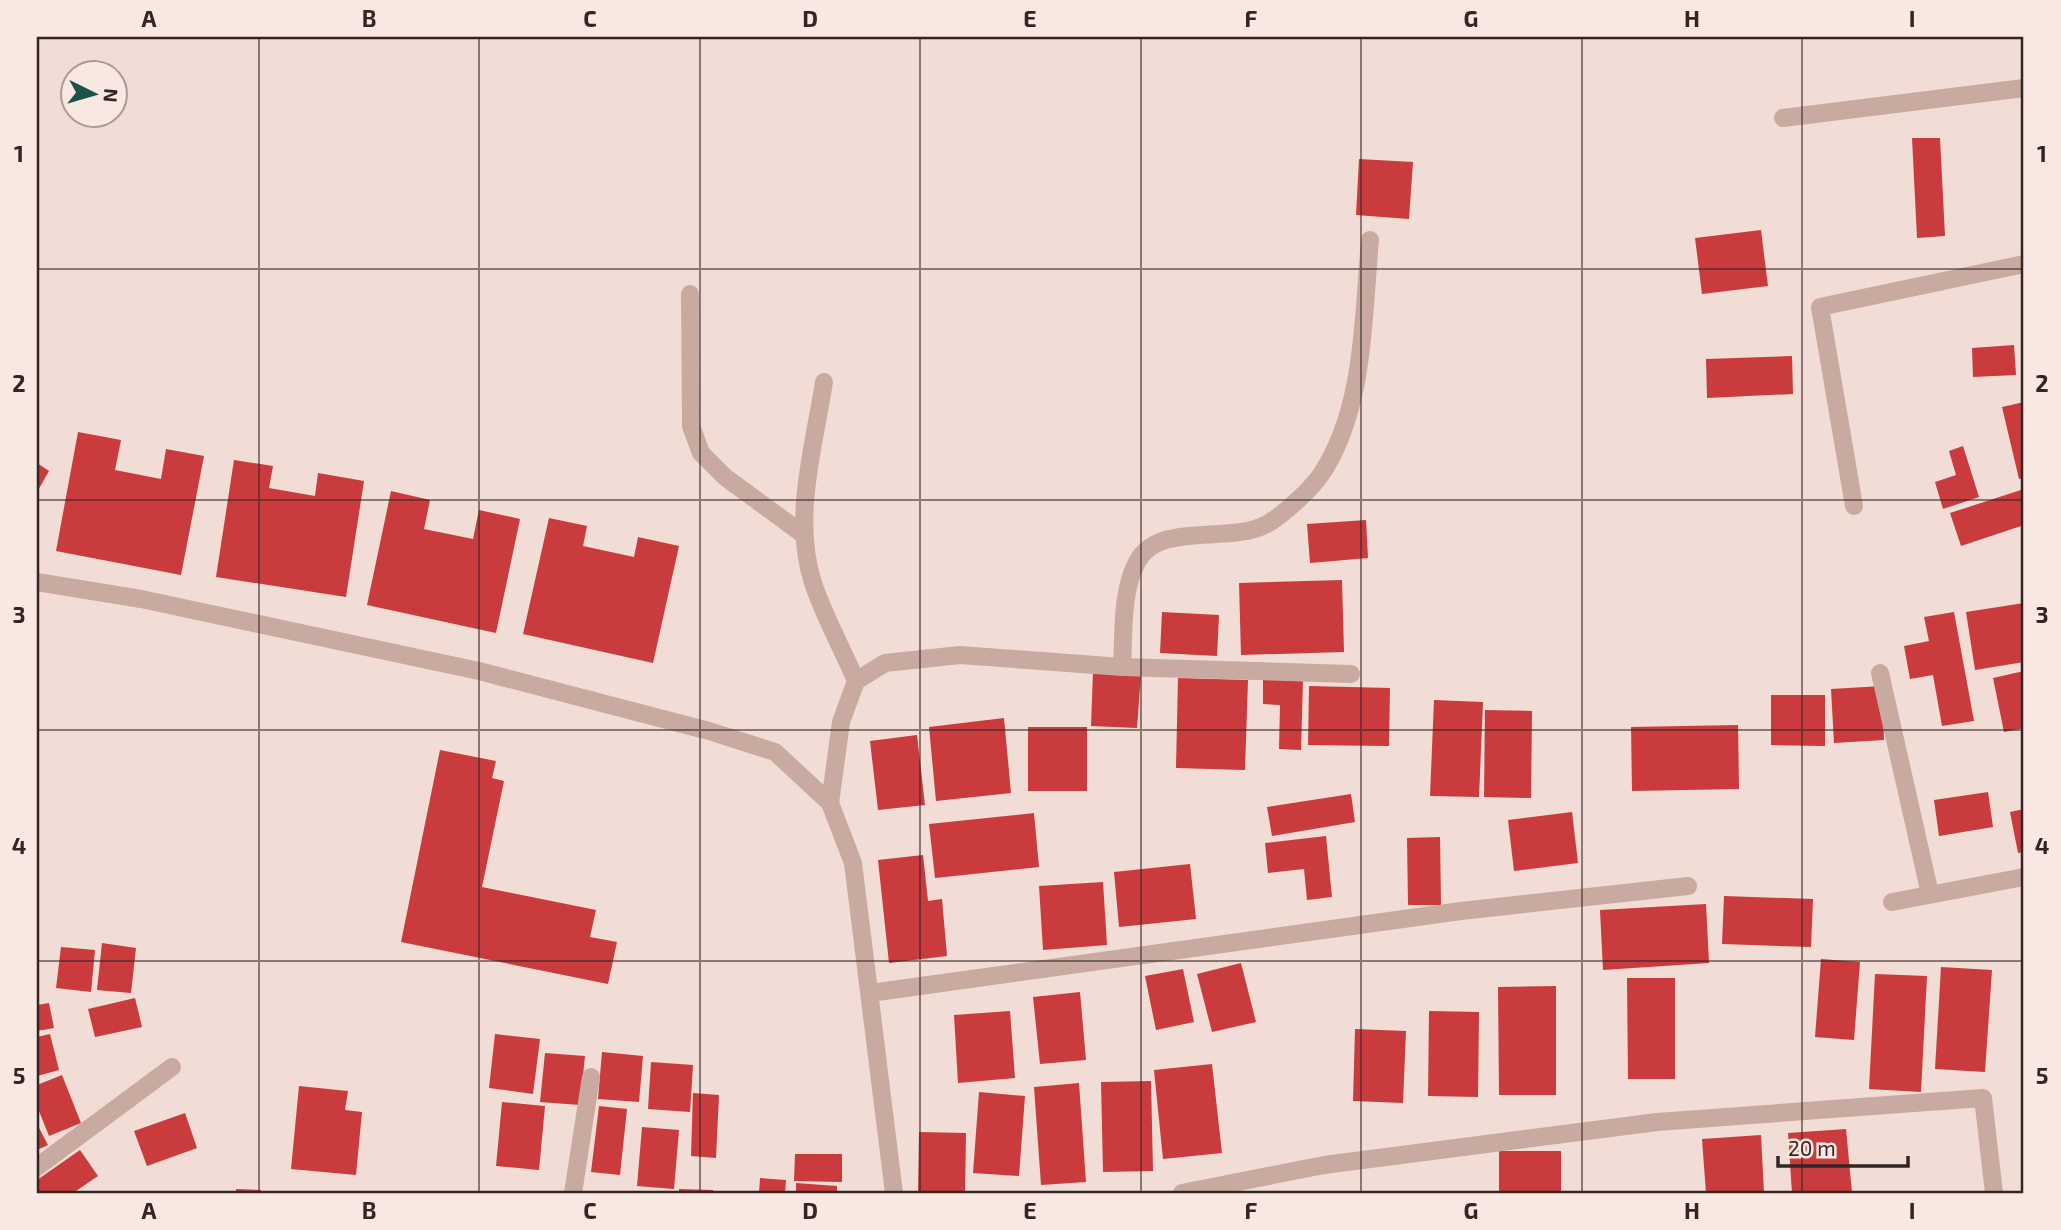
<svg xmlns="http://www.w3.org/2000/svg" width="2061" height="1230" viewBox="0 0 2061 1230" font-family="'Exo 2',sans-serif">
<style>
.building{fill:#c93b3c}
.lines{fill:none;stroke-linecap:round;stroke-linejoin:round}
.minor{stroke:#c9aaa1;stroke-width:18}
.grid{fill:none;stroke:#332524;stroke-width:2;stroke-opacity:0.55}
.neatline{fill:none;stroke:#332524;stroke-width:2.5}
.grid-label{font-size:23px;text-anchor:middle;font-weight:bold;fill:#332524}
</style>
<rect width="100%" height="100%" fill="#f1ddd5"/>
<g class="building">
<polygon points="1912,138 1940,138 1945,236 1917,238"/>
<polygon points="1359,159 1413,162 1409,219 1356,215"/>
<polygon points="1761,230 1768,286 1702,294 1695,238"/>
<polygon points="2014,345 2016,375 1973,377 1972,348"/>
<polygon points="1792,356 1793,394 1707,398 1706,359"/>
<polygon points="2024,402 2024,478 2019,479 2002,407"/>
<polygon points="78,432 121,440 115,470 161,479 166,449 204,456 181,575 56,551"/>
<polygon points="1963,446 1979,497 1943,509 1935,482 1956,475 1949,451"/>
<polygon points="234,460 273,466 269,488 315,496 318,473 364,481 346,597 216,577"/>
<polygon points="37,463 49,471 37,492"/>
<polygon points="2024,489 2024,525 1961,546 1950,513"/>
<polygon points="391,491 430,500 424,529 473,539 479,510 520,519 496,633 367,605"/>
<polygon points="549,518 587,526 583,546 634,557 638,537 679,546 653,663 523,634"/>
<polygon points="1366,520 1368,558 1310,563 1307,524"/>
<polygon points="1342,580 1344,652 1241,655 1239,583"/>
<polygon points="2024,603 2024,662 1975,670 1966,612"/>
<polygon points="1162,612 1219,615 1217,656 1160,653"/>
<polygon points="1954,612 1974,721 1942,726 1933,675 1910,679 1904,646 1929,641 1924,617"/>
<polygon points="2024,671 2024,728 2004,732 1993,678"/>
<polygon points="1093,672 1141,674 1137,728 1091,726"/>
<polygon points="1178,678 1248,680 1245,770 1176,768"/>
<polygon points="1263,678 1303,679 1301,750 1279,749 1280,705 1263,704"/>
<polygon points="1309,686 1390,688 1389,746 1308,745"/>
<polygon points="1882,686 1884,740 1834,743 1831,689"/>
<polygon points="1771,695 1825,695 1825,746 1771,745"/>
<polygon points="1434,700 1483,702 1479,797 1430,796"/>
<polygon points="1485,710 1532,711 1531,798 1484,797"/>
<polygon points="1004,718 1011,793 936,801 929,727"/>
<polygon points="1738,725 1739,789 1632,791 1631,727"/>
<rect x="1028" y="727" width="59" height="64"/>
<polygon points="917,735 925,805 878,810 870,741"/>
<polygon points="440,750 496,761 492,778 504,781 482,887 596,910 590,937 617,942 608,984 401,942"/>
<polygon points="1988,792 1993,827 1939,836 1934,800"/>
<polygon points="1351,794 1355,822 1272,836 1267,807"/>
<polygon points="2024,809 2024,852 2018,853 2010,812"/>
<polygon points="1572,812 1578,863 1514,871 1508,820"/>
<polygon points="1034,813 1039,867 935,878 929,824"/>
<polygon points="1326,836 1332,897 1307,900 1304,869 1268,873 1265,843"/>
<polygon points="1440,837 1441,905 1408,905 1407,838"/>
<polygon points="923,855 928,901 942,899 947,956 889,963 878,860"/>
<polygon points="1190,864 1196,919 1119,927 1114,872"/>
<polygon points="1103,882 1107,945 1043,950 1039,886"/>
<polygon points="1724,896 1813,899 1811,947 1722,944"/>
<polygon points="1706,904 1709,963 1603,970 1600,910"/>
<polygon points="102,943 136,948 131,993 97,990"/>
<polygon points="61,947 95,950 91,992 56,988"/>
<polygon points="1821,959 1860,962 1854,1040 1815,1037"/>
<polygon points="1241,963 1256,1022 1212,1032 1197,974"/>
<polygon points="1941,967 1992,970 1985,1072 1935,1069"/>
<polygon points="1183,969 1194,1022 1156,1030 1145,976"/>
<polygon points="1875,974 1927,976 1921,1092 1869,1089"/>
<polygon points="1627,978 1675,978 1675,1079 1628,1079"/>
<polygon points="1556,986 1556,1095 1499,1095 1498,987"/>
<polygon points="1080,992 1086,1060 1040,1064 1033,997"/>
<polygon points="135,998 142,1027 95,1037 88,1009"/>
<polygon points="49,1003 54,1028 37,1031 37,1005"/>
<polygon points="1010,1011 1015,1078 958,1083 954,1015"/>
<polygon points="1429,1011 1479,1012 1478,1097 1428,1096"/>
<polygon points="1355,1029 1406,1031 1403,1103 1353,1101"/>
<polygon points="50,1034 59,1070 37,1076 37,1037"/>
<polygon points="495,1034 540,1039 533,1094 489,1088"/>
<polygon points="602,1052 643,1056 639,1102 598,1099"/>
<polygon points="545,1053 585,1056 580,1105 540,1102"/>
<polygon points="651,1062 693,1065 690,1112 648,1109"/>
<polygon points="1212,1064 1222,1153 1163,1159 1154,1070"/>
<polygon points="62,1075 81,1123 49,1136 37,1106 37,1085"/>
<polygon points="1151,1081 1153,1171 1103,1172 1101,1082"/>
<polygon points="1079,1083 1086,1182 1041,1185 1034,1087"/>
<polygon points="299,1086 348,1091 345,1110 362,1112 356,1175 291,1169"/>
<polygon points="979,1092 1025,1096 1019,1176 973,1173"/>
<polygon points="693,1093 719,1095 716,1158 691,1156"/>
<polygon points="502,1102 545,1106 539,1170 496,1166"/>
<polygon points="599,1106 627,1109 620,1175 591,1172"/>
<polygon points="185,1113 197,1148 147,1166 134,1131"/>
<polygon points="37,1124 48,1145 37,1150"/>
<polygon points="642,1127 679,1130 674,1189 637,1186"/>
<polygon points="1846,1129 1852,1193 1792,1193 1788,1133"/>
<polygon points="919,1132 966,1133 965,1193 918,1193"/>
<polygon points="1761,1135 1764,1193 1706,1193 1702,1139"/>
<polygon points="80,1150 98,1176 73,1193 37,1193 37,1180"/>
<rect x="1499" y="1151" width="62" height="42"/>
<polygon points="795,1154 842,1154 842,1182 794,1181"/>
<polygon points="760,1178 786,1180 785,1193 759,1193"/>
<polygon points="796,1183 837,1186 837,1193 796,1193"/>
<polygon points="236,1189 261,1190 261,1193 236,1193"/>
<polygon points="679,1189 713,1190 713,1193 679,1193"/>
</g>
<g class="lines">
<g class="minor">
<polyline points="1783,118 2024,88"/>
<polyline points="690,294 691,426 701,453 725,477 804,535"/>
<path d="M824,382c-10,65 -32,136 -11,201 11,33 29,65 43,98"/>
<polyline points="1854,506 1820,307 2024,264"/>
<polyline points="37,582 141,599 479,671 709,731 775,752 830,803 853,863 894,1193"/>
<path d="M1122,667c2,-33 -1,-75 15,-105 22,-41 90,-18 128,-37 16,-8 44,-34 55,-49 45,-65 43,-160 50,-236"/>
<polyline points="1880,673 1930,894"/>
<polyline points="830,803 841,722 856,681 885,663 960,655 1122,667 1351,674"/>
<polyline points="1892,902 2024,877"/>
<polyline points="870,993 1461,911 1688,886"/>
<polyline points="37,1167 172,1067"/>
<polyline points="573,1193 591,1077"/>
<polyline points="1182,1193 1324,1165 1657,1122 1983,1098 1994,1193"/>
</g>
</g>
<path class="grid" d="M259,37v1156M479,37v1156M700,37v1156M920,37v1156M1141,37v1156M1361,37v1156M1582,37v1156M1802,37v1156M37,269h1987M37,500h1987M37,730h1987M37,961h1987"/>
<rect width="2061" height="1230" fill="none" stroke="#f9e8e1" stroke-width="77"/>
<g transform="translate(94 94) rotate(95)"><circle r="33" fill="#f9e8e1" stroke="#aa9a95" stroke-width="2"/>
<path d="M0-5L12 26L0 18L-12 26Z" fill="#19544a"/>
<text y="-10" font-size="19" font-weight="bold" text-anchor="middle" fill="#332524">N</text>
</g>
<path d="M1778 1156v10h130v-10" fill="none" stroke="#332524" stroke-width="3.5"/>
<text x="1788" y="1156" font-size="21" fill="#332524" stroke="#f9e8e1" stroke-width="5" paint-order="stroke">20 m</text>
<rect x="38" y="38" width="1984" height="1154" class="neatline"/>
<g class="grid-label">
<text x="149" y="27">A</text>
<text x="369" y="27">B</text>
<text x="590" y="27">C</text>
<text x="810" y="27">D</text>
<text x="1030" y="27">E</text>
<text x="1251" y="27">F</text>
<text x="1471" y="27">G</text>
<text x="1692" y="27">H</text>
<text x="1912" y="27">I</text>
<text x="19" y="162">1</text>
<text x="2042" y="162">1</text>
<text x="19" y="392">2</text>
<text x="2042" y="392">2</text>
<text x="19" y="623">3</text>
<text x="2042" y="623">3</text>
<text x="19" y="854">4</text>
<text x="2042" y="854">4</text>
<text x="19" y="1084">5</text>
<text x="2042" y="1084">5</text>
<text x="149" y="1219">A</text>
<text x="369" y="1219">B</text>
<text x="590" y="1219">C</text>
<text x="810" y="1219">D</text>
<text x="1030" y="1219">E</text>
<text x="1251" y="1219">F</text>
<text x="1471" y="1219">G</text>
<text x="1692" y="1219">H</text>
<text x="1912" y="1219">I</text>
</g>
</svg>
